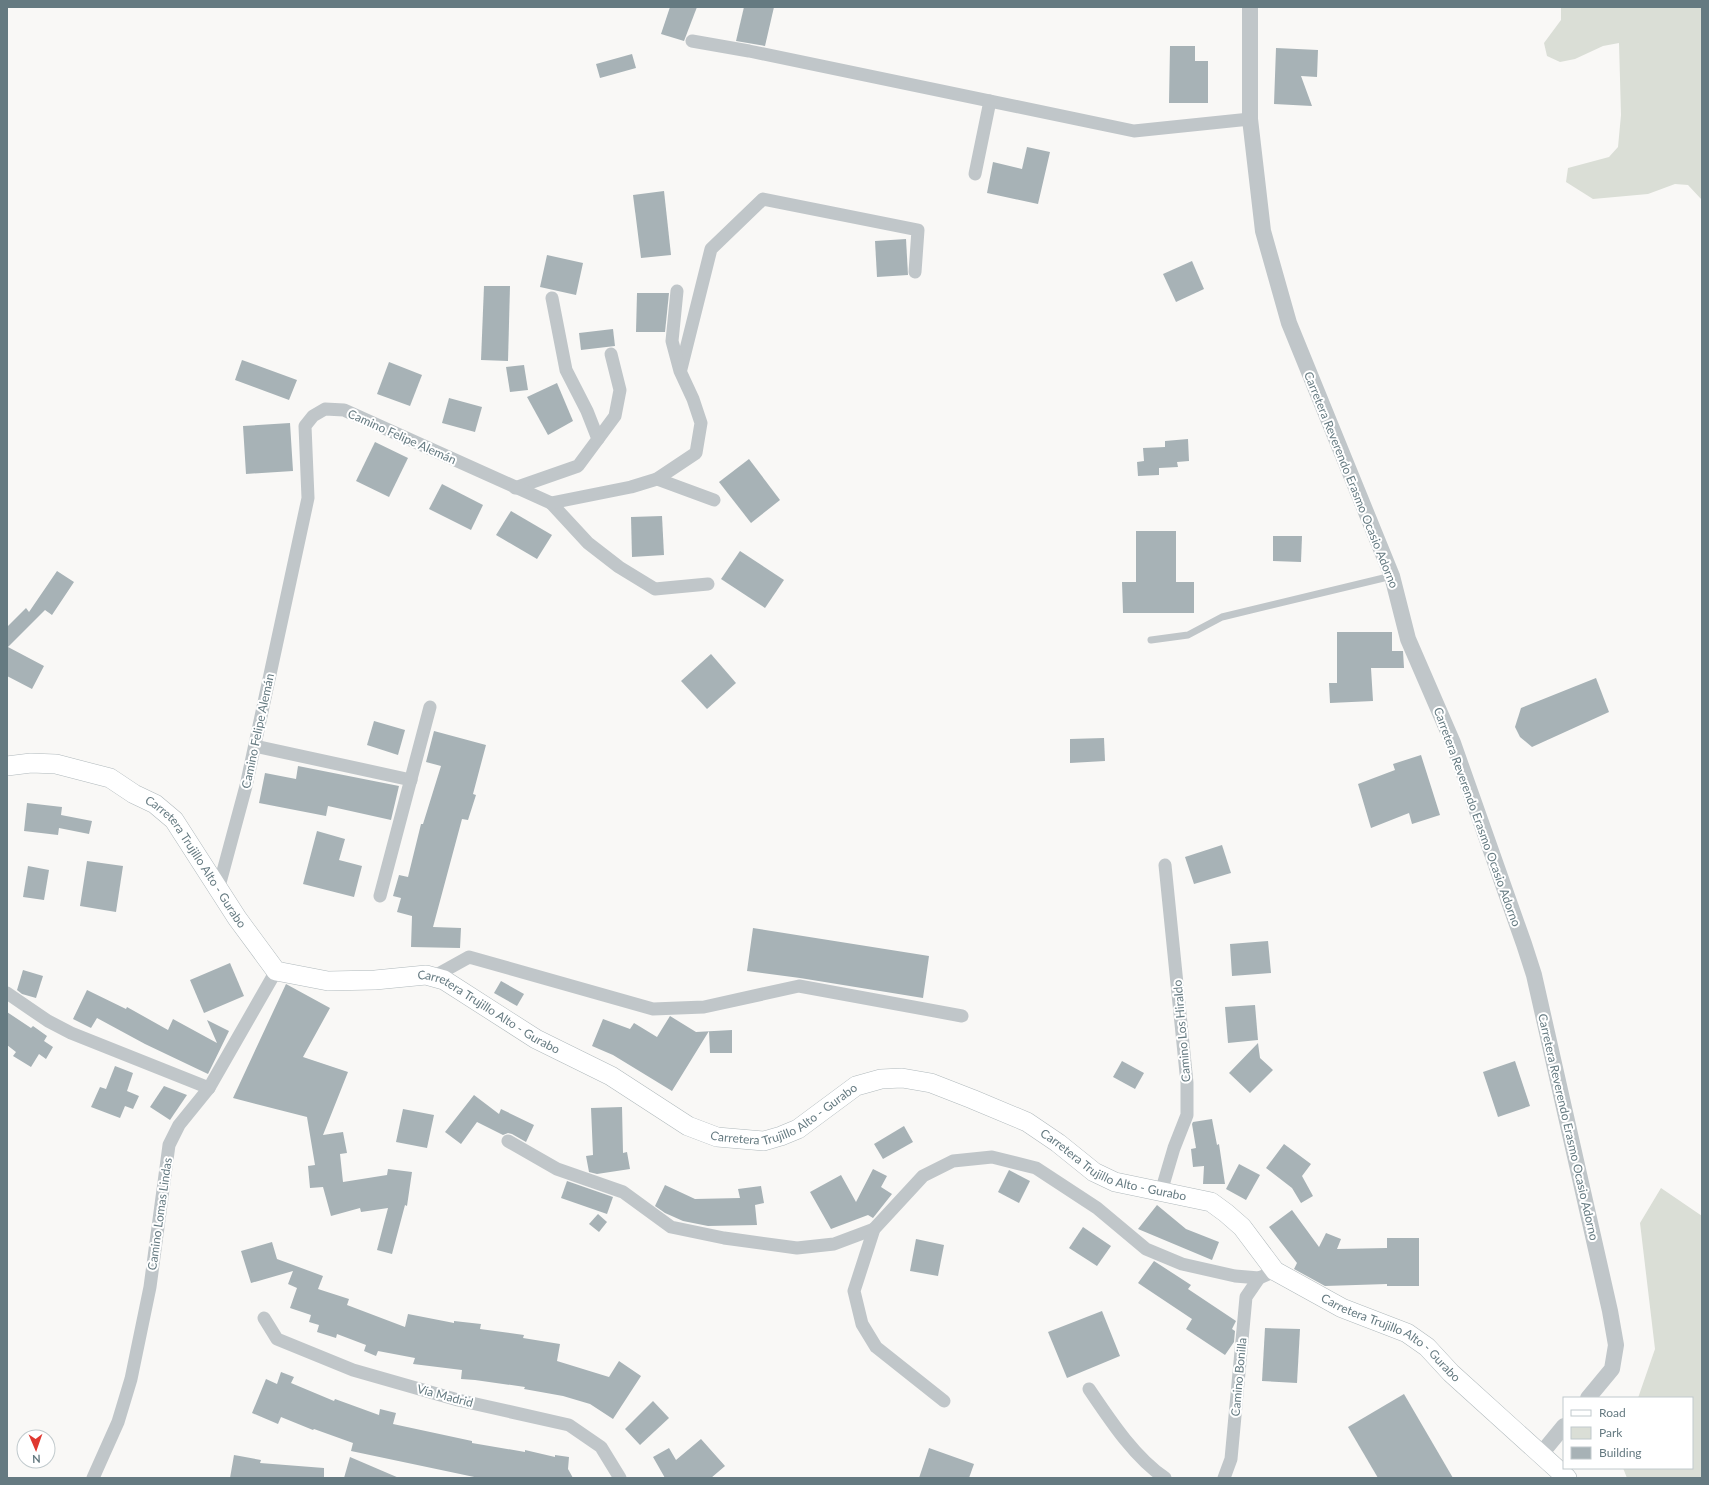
<svg xmlns="http://www.w3.org/2000/svg" width="1709" height="1485" viewBox="0 0 1709 1485" font-family="Lato,sans-serif">
<style>
.green{fill:#daded6}
.building{fill:#a7b2b6}
.lines{fill:none;stroke-linecap:round;stroke-linejoin:round}
.secondary-casing{stroke:#b0b9bc;stroke-width:20}
.service{stroke:#c0c6c9;stroke-width:7}
.minor{stroke:#c0c6c9;stroke-width:13}
.tertiary{stroke:#c0c6c9;stroke-width:16}
.secondary{stroke:#fff;stroke-width:19}
.labels{text-anchor:middle;stroke-width:4;stroke-linejoin:round;paint-order:stroke}
.street-label{font-size:12px;fill:#657a81;stroke:#fff}
</style>
<rect width="100%" height="100%" fill="#f9f8f6"/>
<g class="green">
<polygon points="1561,7 1702,7 1702,200 1688,185 1675,184 1648,194 1593,199 1566,182 1568,168 1609,157 1618,147 1621,115 1619,43 1603,46 1575,59 1560,62 1547,56 1544,43 1561,20"/>
<polygon points="1661,1188 1702,1216 1702,1478 1627,1478 1623,1468 1692,1468 1692,1398 1638,1398 1655,1349 1640,1223"/>
</g>
<g class="building">
<polygon points="670,7 697,7 684,41 661,34"/>
<polygon points="744,7 774,7 765,46 736,41"/>
<polygon points="1170,46 1195,46 1195,61 1208,61 1208,103 1169,103"/>
<polygon points="1276,48 1318,50 1317,77 1301,76 1312,106 1274,104"/>
<polygon points="632,54 636,68 600,78 596,64"/>
<polygon points="1027,147 1050,152 1038,204 987,193 993,162 1022,169"/>
<polygon points="664,191 671,255 641,258 633,195"/>
<polygon points="906,239 908,275 877,277 875,241"/>
<polygon points="547,255 583,263 576,295 540,287"/>
<polygon points="1192,261 1204,289 1176,302 1163,274"/>
<polygon points="484,286 510,286 508,361 481,360"/>
<polygon points="637,293 669,293 665,332 636,332"/>
<polygon points="613,329 615,346 581,350 579,333"/>
<polygon points="242,360 297,380 289,400 235,380"/>
<polygon points="389,362 422,375 410,406 377,394"/>
<polygon points="524,365 528,390 510,392 506,367"/>
<polygon points="557,383 573,421 548,435 527,397"/>
<polygon points="449,398 482,407 475,432 442,423"/>
<polygon points="290,423 293,471 246,474 243,426"/>
<polygon points="1188,439 1189,461 1177,462 1178,467 1159,468 1159,475 1138,476 1137,462 1144,461 1143,448 1165,447 1165,441"/>
<polygon points="375,442 408,458 389,497 356,481"/>
<polygon points="749,459 780,500 751,523 719,482"/>
<polygon points="442,484 483,505 471,530 429,509"/>
<polygon points="511,511 552,535 537,559 496,535"/>
<polygon points="662,516 664,555 632,557 631,517"/>
<polygon points="1136,531 1176,531 1176,582 1194,582 1194,613 1123,613 1122,582 1136,582"/>
<polygon points="1273,536 1302,536 1301,562 1273,561"/>
<polygon points="740,551 784,580 765,608 721,579"/>
<polygon points="57,571 74,582 52,615 45,610 8,647 44,666 32,689 7,676 7,627 26,608 29,612"/>
<polygon points="1337,632 1392,632 1392,651 1403,651 1404,668 1371,668 1373,701 1330,703 1329,683 1337,683"/>
<polygon points="711,654 736,683 707,709 681,681"/>
<polygon points="1596,678 1609,712 1532,747 1520,737 1515,727 1521,708"/>
<polygon points="374,721 405,730 398,755 367,745"/>
<polygon points="434,731 486,745 473,794 476,795 468,820 462,819 433,927 461,928 460,948 411,947 412,916 397,912 401,898 393,896 399,875 408,877 421,824 423,824 441,766 426,762"/>
<polygon points="1104,738 1105,761 1070,763 1070,739"/>
<polygon points="1421,755 1440,815 1412,824 1409,813 1371,828 1358,784 1395,770 1393,764"/>
<polygon points="298,766 399,786 391,820 328,806 326,816 259,803 265,773 296,779"/>
<polygon points="27,803 62,807 61,815 92,821 89,834 59,828 58,835 24,831"/>
<polygon points="317,831 345,839 339,860 362,866 354,897 303,884"/>
<polygon points="1222,845 1231,873 1194,884 1185,857"/>
<polygon points="87,861 123,866 116,912 80,906"/>
<polygon points="28,866 49,870 44,900 23,897"/>
<polygon points="753,928 929,956 923,998 800,978 747,971"/>
<polygon points="1268,941 1271,973 1232,976 1230,944"/>
<polygon points="230,963 244,996 204,1013 190,980"/>
<polygon points="23,970 43,976 36,998 22,994 17,990"/>
<polygon points="501,981 524,994 517,1006 494,993"/>
<polygon points="286,984 330,1008 303,1057 348,1072 323,1135 343,1132 347,1153 340,1154 343,1182 387,1175 388,1169 412,1172 407,1206 405,1205 392,1254 377,1250 388,1208 361,1212 360,1208 331,1216 323,1187 310,1188 308,1166 315,1165 307,1117 233,1098"/>
<polygon points="87,990 126,1009 127,1007 168,1030 173,1019 217,1043 207,1020 229,1031 208,1074 145,1044 97,1018 91,1028 73,1019"/>
<polygon points="1255,1005 1258,1040 1228,1043 1225,1007"/>
<polygon points="7,1012 31,1028 33,1026 47,1036 44,1041 53,1047 46,1059 39,1054 31,1067 13,1056 16,1052 7,1045"/>
<polygon points="670,1016 696,1032 732,1030 732,1053 710,1053 709,1031 672,1091 613,1055 592,1046 603,1019 630,1029 634,1023 657,1037"/>
<polygon points="1258,1043 1260,1058 1273,1070 1250,1093 1229,1073"/>
<polygon points="1122,1061 1144,1073 1135,1089 1113,1077"/>
<polygon points="1515,1061 1530,1106 1498,1117 1483,1072"/>
<polygon points="115,1066 133,1073 127,1091 139,1096 133,1109 125,1106 120,1118 91,1107 100,1087 106,1089"/>
<polygon points="164,1086 187,1095 170,1120 150,1107"/>
<polygon points="474,1095 499,1114 501,1109 534,1125 526,1142 512,1134 508,1133 503,1135 477,1122 461,1144 445,1132"/>
<polygon points="622,1107 623,1153 627,1152 630,1169 597,1174 589,1172 586,1156 593,1155 591,1108"/>
<polygon points="403,1109 434,1115 427,1148 396,1142"/>
<polygon points="1212,1119 1217,1145 1219,1144 1225,1184 1203,1184 1204,1166 1193,1167 1191,1149 1196,1148 1192,1124 1193,1122"/>
<polygon points="904,1126 913,1142 883,1159 874,1144"/>
<polygon points="1284,1144 1311,1164 1302,1176 1313,1196 1301,1203 1292,1188 1266,1168"/>
<polygon points="1239,1164 1260,1175 1246,1200 1226,1189"/>
<polygon points="873,1169 887,1176 881,1187 892,1194 873,1218 868,1215 831,1229 810,1192 841,1175 856,1202"/>
<polygon points="1009,1170 1030,1181 1019,1203 998,1192"/>
<polygon points="567,1181 613,1197 607,1214 561,1198"/>
<polygon points="665,1185 695,1199 740,1198 738,1189 761,1186 764,1203 755,1205 757,1225 708,1226 683,1221 665,1213 655,1206"/>
<polygon points="1157,1205 1186,1229 1219,1242 1212,1260 1138,1229"/>
<polygon points="1292,1210 1319,1247 1326,1233 1341,1239 1337,1249 1387,1248 1387,1238 1419,1238 1419,1286 1387,1286 1387,1284 1325,1286 1294,1269 1297,1263 1269,1227"/>
<polygon points="598,1214 607,1222 599,1232 589,1224"/>
<polygon points="1083,1227 1111,1246 1097,1266 1069,1248"/>
<polygon points="916,1239 944,1245 938,1276 910,1271"/>
<polygon points="272,1242 277,1259 323,1276 318,1289 349,1299 347,1305 405,1327 408,1314 454,1323 454,1321 481,1324 480,1329 524,1335 523,1338 560,1344 557,1361 609,1377 619,1361 641,1376 613,1419 590,1404 563,1396 524,1389 525,1387 475,1380 461,1379 462,1370 413,1364 415,1358 378,1351 376,1356 364,1351 366,1345 337,1334 336,1338 317,1332 319,1325 309,1322 311,1315 290,1308 297,1288 288,1284 293,1271 251,1283 241,1251"/>
<polygon points="1154,1261 1191,1285 1188,1289 1236,1321 1232,1329 1235,1331 1234,1342 1225,1355 1186,1329 1192,1319 1138,1283"/>
<polygon points="1102,1311 1120,1356 1067,1378 1048,1332"/>
<polygon points="1265,1328 1300,1329 1297,1383 1262,1381"/>
<polygon points="281,1372 294,1377 291,1383 334,1401 335,1399 379,1415 380,1409 396,1413 393,1424 472,1441 472,1443 525,1452 525,1450 555,1457 555,1455 569,1457 568,1469 573,1478 479,1478 351,1451 353,1443 314,1429 313,1430 281,1417 278,1424 252,1413 266,1379 277,1384"/>
<polygon points="1404,1394 1453,1478 1378,1478 1348,1427"/>
<polygon points="653,1401 669,1418 640,1445 625,1429"/>
<polygon points="701,1439 725,1466 711,1478 665,1478 653,1457 669,1448 676,1460"/>
<polygon points="929,1448 974,1464 969,1478 919,1478"/>
<polygon points="234,1455 261,1460 260,1463 324,1468 324,1478 230,1478"/>
<polygon points="350,1457 399,1478 344,1478"/>
</g>
<g class="lines">
<g class="secondary-casing">
<g id="secondary">
<path id="s1" d="M7,766l24,-3 25,1 54,14 24,16 21,10 19,16 63,98 39,53 52,10 47,-1 51,-5 18,5 92,59 75,37 77,50 29,11 47,4 17,-5 17,-7 58,-43 25,-7 21,-1 29,5 41,16 55,23 31,21 36,29 21,10 96,20 15,11 16,14 33,44 67,37 65,25 20,14 24,26 116,105"/>
</g>
</g>
<polyline class="service" points="1151,640 1188,635 1222,617 1392,576"/>
<g class="minor">
<polyline points="692,41 749,51 1134,131 1250,119"/>
<polyline points="975,174 990,101"/>
<polyline points="681,369 711,249 763,199 918,230 915,272"/>
<polyline points="598,439 615,416 620,390 611,354"/>
<polyline points="657,479 714,500"/>
<polyline points="515,488 578,466 598,439 587,411 566,370 552,298"/>
<polyline points="551,503 588,543 619,567 655,589 708,584"/>
<polyline points="255,746 411,780"/>
<polyline points="218,890 246,786 308,498 305,426 313,416 325,409 344,410 551,503 631,487 657,479 696,453 701,423 693,399 680,371 672,341 677,291"/>
<polyline points="380,896 430,707"/>
<polyline points="433,977 469,957 653,1009 704,1007 799,986 962,1016"/>
<polyline points="7,993 48,1021 71,1033 209,1088"/>
<polyline points="508,1141 557,1169 623,1192 671,1227 724,1238 797,1248 834,1244 874,1229"/>
<polyline points="1161,1192 1174,1148 1187,1115 1187,1083 1165,865"/>
<polyline points="264,1318 277,1339 353,1370 458,1400 569,1425 601,1447 620,1478"/>
<path d="M1089,1389c21,31 45,68 76,89"/>
<polyline points="944,1401 876,1347 862,1324 854,1291 874,1229 923,1176 953,1161 992,1157 1036,1168 1097,1208 1146,1249 1182,1264 1235,1276 1259,1278 1275,1271"/>
<polyline points="93,1478 118,1422 131,1379 150,1287 169,1145 179,1125 209,1088 276,971"/>
<polyline points="1224,1478 1231,1459 1246,1297 1259,1278"/>
</g>
<g class="tertiary">
<polyline points="1250,7 1250,119 1263,231 1289,323 1392,576 1408,639 1453,743 1524,944 1534,975 1610,1311 1616,1345 1612,1369 1588,1398"/>
<polyline points="1541,1454 1564,1426"/>
</g>
<use href="#secondary" class="secondary"/>
</g>
<g class="labels">
<g class="street-label">
<text transform="translate(402 437) rotate(24)" y="4">Camino Felipe Alemán</text>
<text transform="translate(1351 480) rotate(68)" y="4">Carretera Reverendo Erasmo Ocasio Adorno</text>
<text transform="translate(258 731) rotate(-78)" y="4">Camino Felipe Alemán</text>
<text transform="translate(1477 817) rotate(70)" y="4">Carretera Reverendo Erasmo Ocasio Adorno</text>
<text dy="4" stroke="none"><textPath href="#s1" startOffset="228">Carretera Trujillo Alto - Gurabo</textPath></text>
<text dy="4" stroke="none"><textPath href="#s1" startOffset="588">Carretera Trujillo Alto - Gurabo</textPath></text>
<text transform="translate(1182 1031) rotate(-95)" y="4">Camino Los Hiraldo</text>
<text dy="4" stroke="none"><textPath href="#s1" startOffset="924">Carretera Trujillo Alto - Gurabo</textPath></text>
<text transform="translate(1568 1127) rotate(77)" y="4">Carretera Reverendo Erasmo Ocasio Adorno</text>
<text dy="4" stroke="none"><textPath href="#s1" startOffset="1284">Carretera Trujillo Alto - Gurabo</textPath></text>
<text transform="translate(160 1214) rotate(-82)" y="4">Camino Lomas Lindas</text>
<text dy="4" stroke="none"><textPath href="#s1" startOffset="1620">Carretera Trujillo Alto - Gurabo</textPath></text>
<text transform="translate(1239 1377) rotate(-85)" y="4">Camino Bonilla</text>
<text transform="translate(445 1396) rotate(15)" y="4">Vía Madrid</text>
</g>
</g>
<rect width="1709" height="1485" fill="none" stroke="#657a81" stroke-width="16"/>
<rect x="1563" y="1397" width="130" height="72" fill="#ffffff" stroke="#c1cacd"/>
<rect x="1571" y="1410" width="20" height="6" fill="#ffffff" stroke="#c1cacd"/>
<text x="1599" y="1417" font-size="12" fill="#657a81">Road</text>
<rect x="1571" y="1427" width="20" height="12" fill="#daded6" stroke="#c1cacd"/>
<text x="1599" y="1437" font-size="12" fill="#657a81">Park</text>
<rect x="1571" y="1447" width="20" height="12" fill="#a7b2b6" stroke="#c1cacd"/>
<text x="1599" y="1457" font-size="12" fill="#657a81">Building</text>
<g transform="translate(36 1449) rotate(178)"><circle r="19" fill="#ffffff" stroke="#c1cacd"/>
<path d="M0-3L7 15L0 10L-7 15Z" fill="#df3830"/>
<text y="-6" font-size="11" font-weight="bold" text-anchor="middle" fill="#657a81">N</text>
</g>
</svg>
